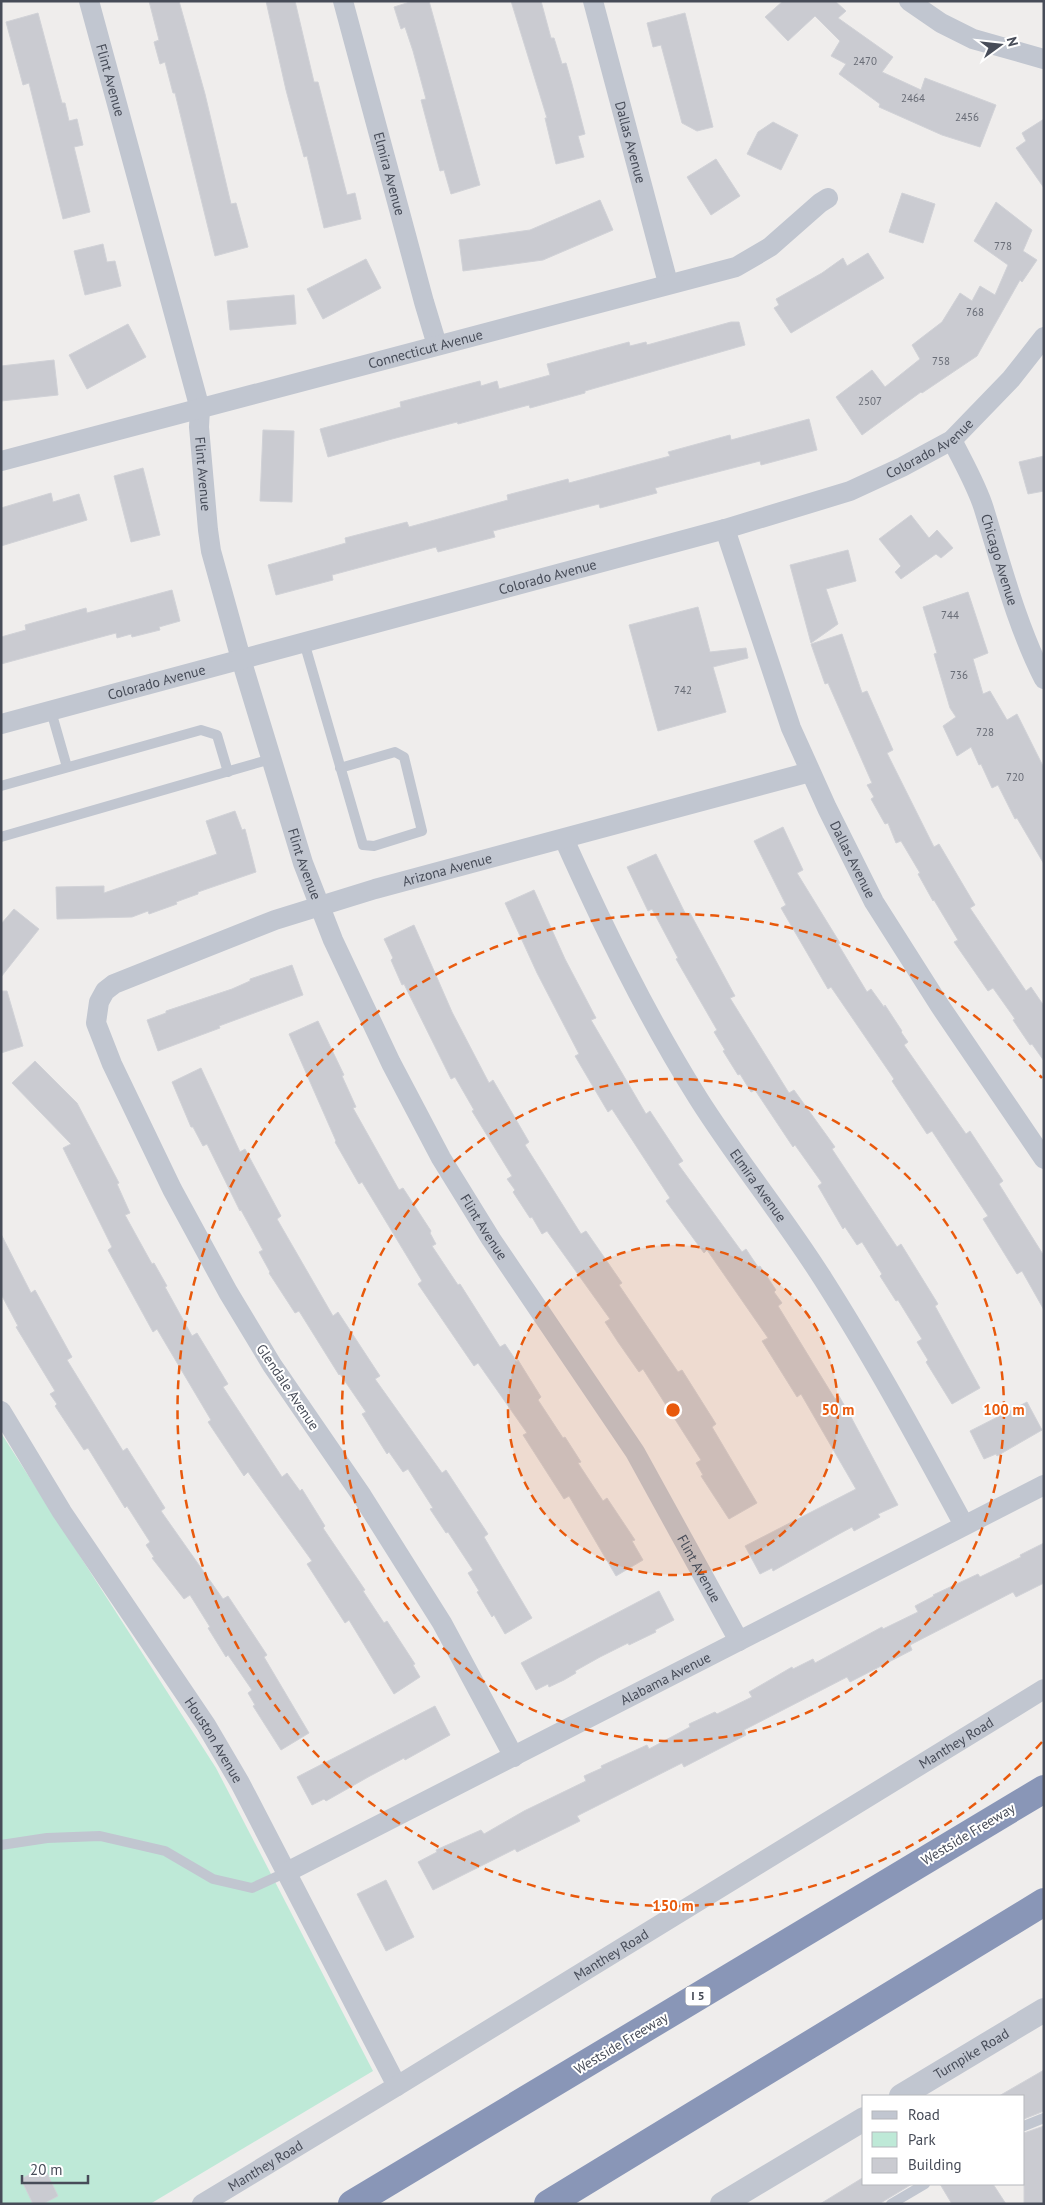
<svg xmlns="http://www.w3.org/2000/svg" width="1045" height="2205" viewBox="0 0 1045 2205" font-family="'PT Sans',sans-serif">
<style>
.green{fill:#bee9d7}
.building{fill:#cacbd1;stroke:#d1d2d7}
.lines{fill:none;stroke-linecap:round;stroke-linejoin:round}
.service{stroke:#c1c6d0;stroke-width:10}
.minor{stroke:#c1c6d0;stroke-width:20}
.tertiary{stroke:#c1c6d0;stroke-width:24}
.motorway{stroke:#8996b7;stroke-width:28}
.ring{fill:none;stroke:#e8590c;stroke-width:2.5;stroke-dasharray:9 6}
.labels{text-anchor:middle;stroke-width:4;stroke-linejoin:round;paint-order:stroke}
.number-label{font-size:11px;fill:#686c76}
.shield{fill:#fff;stroke:#7e828a;stroke-width:1}
.shield-label{font-size:12px;font-weight:bold;fill:#474c58}
.street-label{font-size:14px;fill:#474c58;stroke:#fff}
.centre{fill:#e8590c;stroke:#fff;stroke-width:2.5}
.ring-label{font-size:15px;text-anchor:middle;font-weight:bold;fill:#e8590c;stroke:#fff;stroke-width:4;stroke-linejoin:round;paint-order:stroke}
</style>
<rect width="100%" height="100%" fill="#efedec"/>
<polygon class="green" points="1,1433 216,1768 373,2071 150,2204 1,2204"/>
<g class="building">
<polygon points="149,1 179,1 205,94 231,204 236,203 248,247 215,256 175,93 173,93 165,62 160,64 154,42 159,40"/>
<polygon points="266,1 295,1 314,82 318,82 347,195 355,193 361,219 324,228 307,156 304,157 286,90"/>
<polygon points="413,1 429,1 480,185 451,194 444,170 440,171 434,149 421,100 426,99 413,51 405,27 401,29 394,7"/>
<polygon points="511,1 541,1 551,38 554,38 562,64 566,63 572,84 585,134 578,136 584,157 556,164 545,118 547,118"/>
<polygon points="783,1 835,1 846,11 838,18 893,57 882,72 921,90 925,78 996,105 980,147 942,135 879,107 880,104 839,74 846,64 831,56 840,41 815,16 788,41 765,17"/>
<polygon points="38,13 62,103 65,103 69,121 77,119 83,145 74,147 90,212 63,219 29,83 23,85 6,22"/>
<polygon points="685,13 713,127 697,131 682,123 661,45 653,47 647,23"/>
<polygon points="1044,119 1044,188 1016,148 1026,141 1022,133"/>
<polygon points="773,122 798,135 781,170 747,154 758,132"/>
<polygon points="716,159 740,196 711,215 687,177"/>
<polygon points="902,193 935,204 923,243 889,232"/>
<polygon points="600,200 613,230 543,260 463,271 459,240 530,230"/>
<polygon points="996,202 1032,230 1023,251 1037,260 1022,282 1020,280 977,356 922,393 921,392 862,435 836,397 872,370 885,387 920,359 912,345 942,322 960,293 972,301 980,286 995,295 1008,265 974,241"/>
<polygon points="103,244 107,262 115,261 121,286 85,295 74,251"/>
<polygon points="868,253 884,278 791,333 774,308 779,305 776,299 822,273 843,258 847,266"/>
<polygon points="366,259 381,288 323,319 307,289"/>
<polygon points="294,295 296,324 230,330 227,301"/>
<polygon points="731,322 739,322 745,345 585,391 585,393 530,408 529,405 458,424 457,422 392,439 328,457 320,429 401,407 400,402 480,381 481,386 497,381 499,389 550,375 547,364 629,342 630,346 646,342 647,345"/>
<polygon points="128,324 146,357 87,389 69,355"/>
<polygon points="54,360 58,395 1,401 1,366"/>
<polygon points="809,419 817,450 761,465 760,461 655,488 657,493 600,508 599,504 493,531 495,537 438,552 436,547 332,575 333,580 276,595 268,565 346,543 345,538 407,522 409,527 508,500 507,495 568,479 569,483 670,456 668,452 730,435 731,440"/>
<polygon points="263,430 294,431 292,502 260,501"/>
<polygon points="1044,456 1044,491 1028,494 1019,462"/>
<polygon points="143,468 160,535 131,542 114,476"/>
<polygon points="51,493 53,502 79,494 87,520 1,546 1,508"/>
<polygon points="911,515 929,538 937,530 953,548 941,558 936,554 901,579 895,572 901,566 879,539"/>
<polygon points="848,550 856,581 826,589 838,624 811,643 790,565"/>
<polygon points="172,590 180,621 159,627 160,630 132,637 131,634 117,638 116,633 1,664 1,637 26,630 25,625 86,608 87,613"/>
<polygon points="968,592 988,653 973,659 983,694 990,691 1007,720 1017,714 1044,768 1044,864 1017,818 1015,819 998,785 992,788 981,764 979,765 971,747 957,756 943,726 956,717 950,708 934,654 937,653 923,607"/>
<polygon points="698,607 710,652 746,648 748,658 713,667 726,712 658,731 629,625"/>
<polygon points="842,634 862,693 867,691 893,750 887,753 934,847 939,844 975,905 970,908 1026,991 1031,987 1044,1006 1044,1061 1032,1044 1030,1045 1013,1020 1015,1019 993,988 988,991 954,942 958,940 934,900 933,901 918,874 920,873 901,841 896,843 888,823 885,824 871,799 874,797 867,785 872,783 828,683 825,684 811,644"/>
<polygon points="235,811 242,830 245,829 256,872 198,892 198,894 176,902 177,904 149,914 148,911 132,917 57,919 56,887 104,886 104,893 217,854 206,821"/>
<polygon points="783,827 803,870 797,873 840,943 838,944 867,992 871,989 884,1007 885,1005 902,1031 901,1032 908,1042 904,1045 966,1134 970,1131 1003,1181 999,1184 1044,1256 1044,1310 1022,1271 1017,1274 983,1219 988,1216 932,1131 927,1134 892,1081 894,1079 831,987 828,989 781,908 786,905 754,841"/>
<polygon points="656,854 686,915 690,913 735,996 730,998 789,1093 794,1090 835,1147 832,1149 897,1247 901,1244 938,1304 935,1306 980,1388 952,1404 926,1362 928,1360 917,1342 922,1339 898,1300 896,1301 880,1276 882,1274 862,1242 857,1245 845,1227 843,1229 818,1186 822,1183 795,1145 793,1147 755,1090 751,1092 740,1074 738,1075 723,1051 725,1050 714,1032 717,1030 676,959 678,958 652,909 648,911 627,867"/>
<polygon points="534,890 565,959 596,1018 591,1020 622,1073 646,1114 650,1111 683,1161 678,1164 742,1252 746,1249 758,1267 760,1266 776,1290 774,1292 782,1303 778,1306 835,1399 839,1396 851,1417 898,1505 878,1514 880,1517 854,1531 852,1527 839,1534 773,1571 772,1568 760,1574 745,1546 856,1489 801,1394 797,1397 762,1341 768,1338 707,1250 704,1253 666,1201 670,1198 612,1109 608,1112 575,1056 579,1054 537,973 505,903"/>
<polygon points="14,909 39,929 1,977 1,924"/>
<polygon points="414,925 452,1012 489,1083 493,1080 529,1142 525,1145 581,1234 586,1231 622,1283 619,1285 678,1372 682,1370 716,1424 712,1427 757,1503 729,1519 701,1476 703,1475 696,1463 701,1460 643,1369 639,1372 618,1342 605,1322 610,1319 547,1231 542,1234 532,1217 530,1218 513,1192 515,1190 507,1179 512,1176 472,1111 474,1110 455,1077 451,1079 404,984 402,985 391,960 393,958 384,939"/>
<polygon points="292,965 303,995 219,1026 220,1028 158,1051 147,1020 166,1013 166,1011 232,989 250,981 250,979"/>
<polygon points="1,991 7,991 23,1046 1,1053"/>
<polygon points="318,1021 344,1075 342,1076 356,1107 353,1108 399,1190 403,1188 431,1231 430,1233 436,1244 432,1246 458,1285 460,1284 500,1347 505,1344 517,1362 518,1360 541,1397 538,1400 563,1438 565,1437 581,1462 578,1463 603,1501 607,1498 635,1540 632,1541 643,1560 616,1576 569,1496 564,1499 523,1435 527,1433 478,1363 474,1366 418,1284 422,1281 362,1182 359,1184 335,1142 336,1141 289,1034"/>
<polygon points="35,1061 77,1103 119,1183 117,1184 130,1213 125,1215 152,1264 154,1263 167,1286 165,1287 192,1336 197,1333 228,1384 223,1387 282,1477 287,1473 300,1491 302,1489 325,1526 323,1528 365,1590 363,1591 384,1623 387,1621 415,1664 413,1665 420,1677 394,1694 349,1620 345,1623 307,1564 312,1561 248,1472 244,1476 208,1422 211,1420 157,1329 153,1332 108,1250 112,1247 63,1148 71,1144 12,1083"/>
<polygon points="201,1068 240,1152 245,1149 281,1216 277,1219 333,1316 338,1312 380,1376 375,1379 442,1473 446,1470 488,1534 484,1537 532,1618 505,1634 494,1615 492,1617 477,1592 479,1591 468,1573 473,1570 448,1532 446,1533 430,1509 433,1508 408,1469 403,1472 389,1452 387,1454 362,1414 366,1412 340,1374 339,1375 299,1311 295,1313 269,1273 270,1272 259,1252 263,1250 241,1210 240,1211 207,1144 203,1146 193,1127 191,1127 172,1082"/>
<polygon points="1,1234 31,1293 35,1290 72,1357 67,1360 123,1451 127,1448 165,1508 161,1511 223,1599 228,1596 267,1655 264,1657 309,1733 281,1750 253,1706 255,1705 248,1693 252,1690 228,1655 226,1657 208,1628 210,1627 190,1595 184,1599 152,1558 154,1557 146,1545 150,1542 127,1506 125,1508 88,1448 84,1450 55,1406 57,1404 50,1394 55,1391 16,1327 18,1326 1,1294"/>
<polygon points="1027,1402 1042,1430 997,1456 996,1454 984,1459 970,1431"/>
<polygon points="1044,1543 1044,1583 1016,1597 1013,1592 910,1645 912,1650 850,1682 847,1677 744,1730 746,1735 684,1767 682,1763 577,1816 580,1821 517,1852 515,1849 433,1890 418,1862 437,1852 436,1850 481,1830 484,1834 524,1811 586,1781 584,1776 602,1768 601,1766 647,1745 649,1749 690,1727 689,1724 715,1712 717,1714 752,1697 749,1692 792,1667 793,1669 813,1659 815,1663 882,1627 883,1629 918,1612 915,1606 934,1596 933,1595 978,1574 980,1577 1021,1557 1020,1555"/>
<polygon points="659,1591 674,1620 655,1630 656,1632 629,1645 628,1643 600,1657 575,1671 576,1673 564,1680 549,1687 548,1684 536,1690 521,1663"/>
<polygon points="435,1706 450,1735 405,1760 404,1758 370,1776 326,1801 324,1799 312,1805 297,1777"/>
<polygon points="386,1880 414,1937 386,1951 357,1894"/>
<polygon points="1044,2070 1044,2111 1024,2119 1024,2096 999,2096"/>
<polygon points="1044,2126 1044,2204 1024,2204 1024,2133"/>
<polygon points="44,2167 58,2196 43,2204 33,2204 21,2179"/>
<polygon points="864,2177 864,2184 912,2184 879,2204 820,2204"/>
<polygon points="940,2184 993,2184 1006,2204 952,2204"/>
</g>
<g class="lines">
<g class="service">
<polyline points="304,642 363,845 374,846 422,831 404,757 395,752 340,768"/>
<polyline points="51,711 67,767"/>
<polyline points="1,786 201,730 217,735 228,772"/>
<polyline points="1,837 271,759"/>
<polyline points="1,1845 47,1838 100,1836 165,1851 213,1879 252,1888 287,1872"/>
<polyline points="1024,2126 1044,2118"/>
<polyline points="891,2204 925,2184"/>
</g>
<g class="minor">
<path id="s1" d="M89,1l111,408 -1,18 9,103 3,21 30,108 62,204 30,77 58,123 50,95 50,81 144,213 104,189"/>
<path id="s2" d="M343,1l81,301 13,43"/>
<path id="s3" d="M593,1l75,282"/>
<polyline points="909,1 941,23 973,39 1044,59"/>
<path id="s4" d="M952,440c11,22 25,46 32,69 18,58 33,117 60,170"/>
<path id="s5" d="M1,461l735,-194 34,-20 50,-44 8,-5"/>
<path id="s6" d="M725,529l66,199 36,80 47,94 66,104 104,153"/>
<path id="s7" d="M1,724l724,-195 125,-38 52,-24 50,-27 59,-61 33,-42"/>
<path id="s8" d="M564,839c40,89 82,176 134,259 39,62 86,119 125,181 51,80 96,163 141,246"/>
<path id="s9" d="M1,1411l61,101 144,213 34,58 157,303"/>
<path id="s10" d="M514,1757l-72,-134 -80,-127 -90,-131 -44,-73 -56,-103 -60,-125 -16,-41 3,-21 6,-11 9,-7 161,-64 100,-31 435,-117"/>
<path id="s11" d="M287,1872l757,-387"/>
<path id="s12" d="M202,2204l195,-118 647,-397"/>
</g>
<g class="tertiary">
<path id="s13" d="M901,2096l143,-86"/>
<polyline points="722,2204 864,2119"/>
</g>
<g class="motorway">
<polyline points="352,2204 1044,1789"/>
<polyline points="548,2204 1044,1902"/>
</g>
</g>
<circle cx="673" cy="1410" r="165" fill="#e8590c" fill-opacity=".12"/>
<g class="ring">
<circle cx="673" cy="1410" r="165"/>
<circle cx="673" cy="1410" r="331"/>
<path d="M1042 1742A496 496 0 1 1 1042 1078"/>
</g>
<g class="labels">
<g class="number-label">
<text x="865" y="65">2470</text>
<text x="913" y="102">2464</text>
<text x="967" y="121">2456</text>
<text x="1003" y="250">778</text>
<text x="975" y="316">768</text>
<text x="941" y="365">758</text>
<text x="870" y="405">2507</text>
<text x="950" y="619">744</text>
<text x="959" y="679">736</text>
<text x="683" y="694">742</text>
<text x="985" y="736">728</text>
<text x="1015" y="781">720</text>
</g>
<rect class="shield" x="685.5" y="1986.5" width="25" height="19" rx="4"/>
<g class="shield-label">
<text x="698" y="2000">I 5</text>
</g>
<g class="street-label">
<text dy="5" stroke="none"><textPath href="#s1" startOffset="82">Flint Avenue</textPath></text>
<text dy="5" stroke="none"><textPath href="#s3" startOffset="146">Dallas Avenue</textPath></text>
<text dy="5" stroke="none"><textPath href="#s2" startOffset="179">Elmira Avenue</textPath></text>
<text dy="5" stroke="none"><textPath href="#s5" startOffset="439">Connecticut Avenue</textPath></text>
<text dy="5" stroke="none"><textPath href="#s7" startOffset="971">Colorado Avenue</textPath></text>
<text dy="5" stroke="none"><textPath href="#s1" startOffset="488">Flint Avenue</textPath></text>
<text dy="5" stroke="none"><textPath href="#s4" startOffset="129">Chicago Avenue</textPath></text>
<text dy="5" stroke="none"><textPath href="#s7" startOffset="566">Colorado Avenue</textPath></text>
<text dy="5" stroke="none"><textPath href="#s7" startOffset="161">Colorado Avenue</textPath></text>
<text dy="5" stroke="none"><textPath href="#s6" startOffset="355">Dallas Avenue</textPath></text>
<text dy="5" stroke="none"><textPath href="#s1" startOffset="892">Flint Avenue</textPath></text>
<text dy="5" stroke="none"><textPath href="#s10" startOffset="1244">Arizona Avenue</textPath></text>
<text dy="5" stroke="none"><textPath href="#s8" startOffset="398">Elmira Avenue</textPath></text>
<text dy="5" stroke="none"><textPath href="#s1" startOffset="1298">Flint Avenue</textPath></text>
<text transform="translate(288 1387) rotate(56)" y="5">Glendale Avenue</text>
<text dy="5" stroke="none"><textPath href="#s1" startOffset="1702">Flint Avenue</textPath></text>
<text dy="5" stroke="none"><textPath href="#s11" startOffset="425">Alabama Avenue</textPath></text>
<text dy="5" stroke="none"><textPath href="#s9" startOffset="392">Houston Avenue</textPath></text>
<text dy="5" stroke="none"><textPath href="#s12" startOffset="884">Manthey Road</textPath></text>
<text transform="translate(968 1834) rotate(-31)" y="5">Westside Freeway</text>
<text dy="5" stroke="none"><textPath href="#s12" startOffset="479">Manthey Road</textPath></text>
<text transform="translate(621 2043) rotate(-31)" y="5">Westside Freeway</text>
<text dy="5" stroke="none"><textPath href="#s13" startOffset="82">Turnpike Road</textPath></text>
<text dy="5" stroke="none"><textPath href="#s12" startOffset="74">Manthey Road</textPath></text>
</g>
</g>
<circle cx="673" cy="1410" r="8" class="centre"/>
<g class="ring-label">
<text x="838" y="1415">50 m</text>
<text x="1004" y="1415">100 m</text>
<text x="673" y="1911">150 m</text>
</g>
<rect width="1045" height="2205" fill="none" stroke="#474c58" stroke-width="5"/>
<rect x="862" y="2095" width="162" height="90" fill="#ffffff" stroke="#b5b7bc"/>
<rect x="872" y="2111" width="25" height="8" fill="#c1c6d0" stroke="#b5b7bc"/>
<text x="908" y="2120" font-size="15" fill="#474c58">Road</text>
<rect x="872" y="2132" width="25" height="15" fill="#bee9d7" stroke="#b5b7bc"/>
<text x="908" y="2145" font-size="15" fill="#474c58">Park</text>
<rect x="872" y="2158" width="25" height="15" fill="#cacbd1" stroke="#b5b7bc"/>
<text x="908" y="2170" font-size="15" fill="#474c58">Building</text>
<g transform="translate(1000 45) rotate(75)" stroke="#ffffff" stroke-width="4" paint-order="stroke">
<path d="M0-4L9 19L0 12L-9 19Z" fill="#474c58"/>
<text y="-8" font-size="14" font-weight="bold" text-anchor="middle" fill="#474c58">N</text>
</g>
<path d="M22 2175v8h66v-8" fill="none" stroke="#474c58" stroke-width="2.5"/>
<text x="30" y="2175" font-size="15" fill="#474c58" stroke="#ffffff" stroke-width="4" paint-order="stroke">20 m</text>
</svg>
